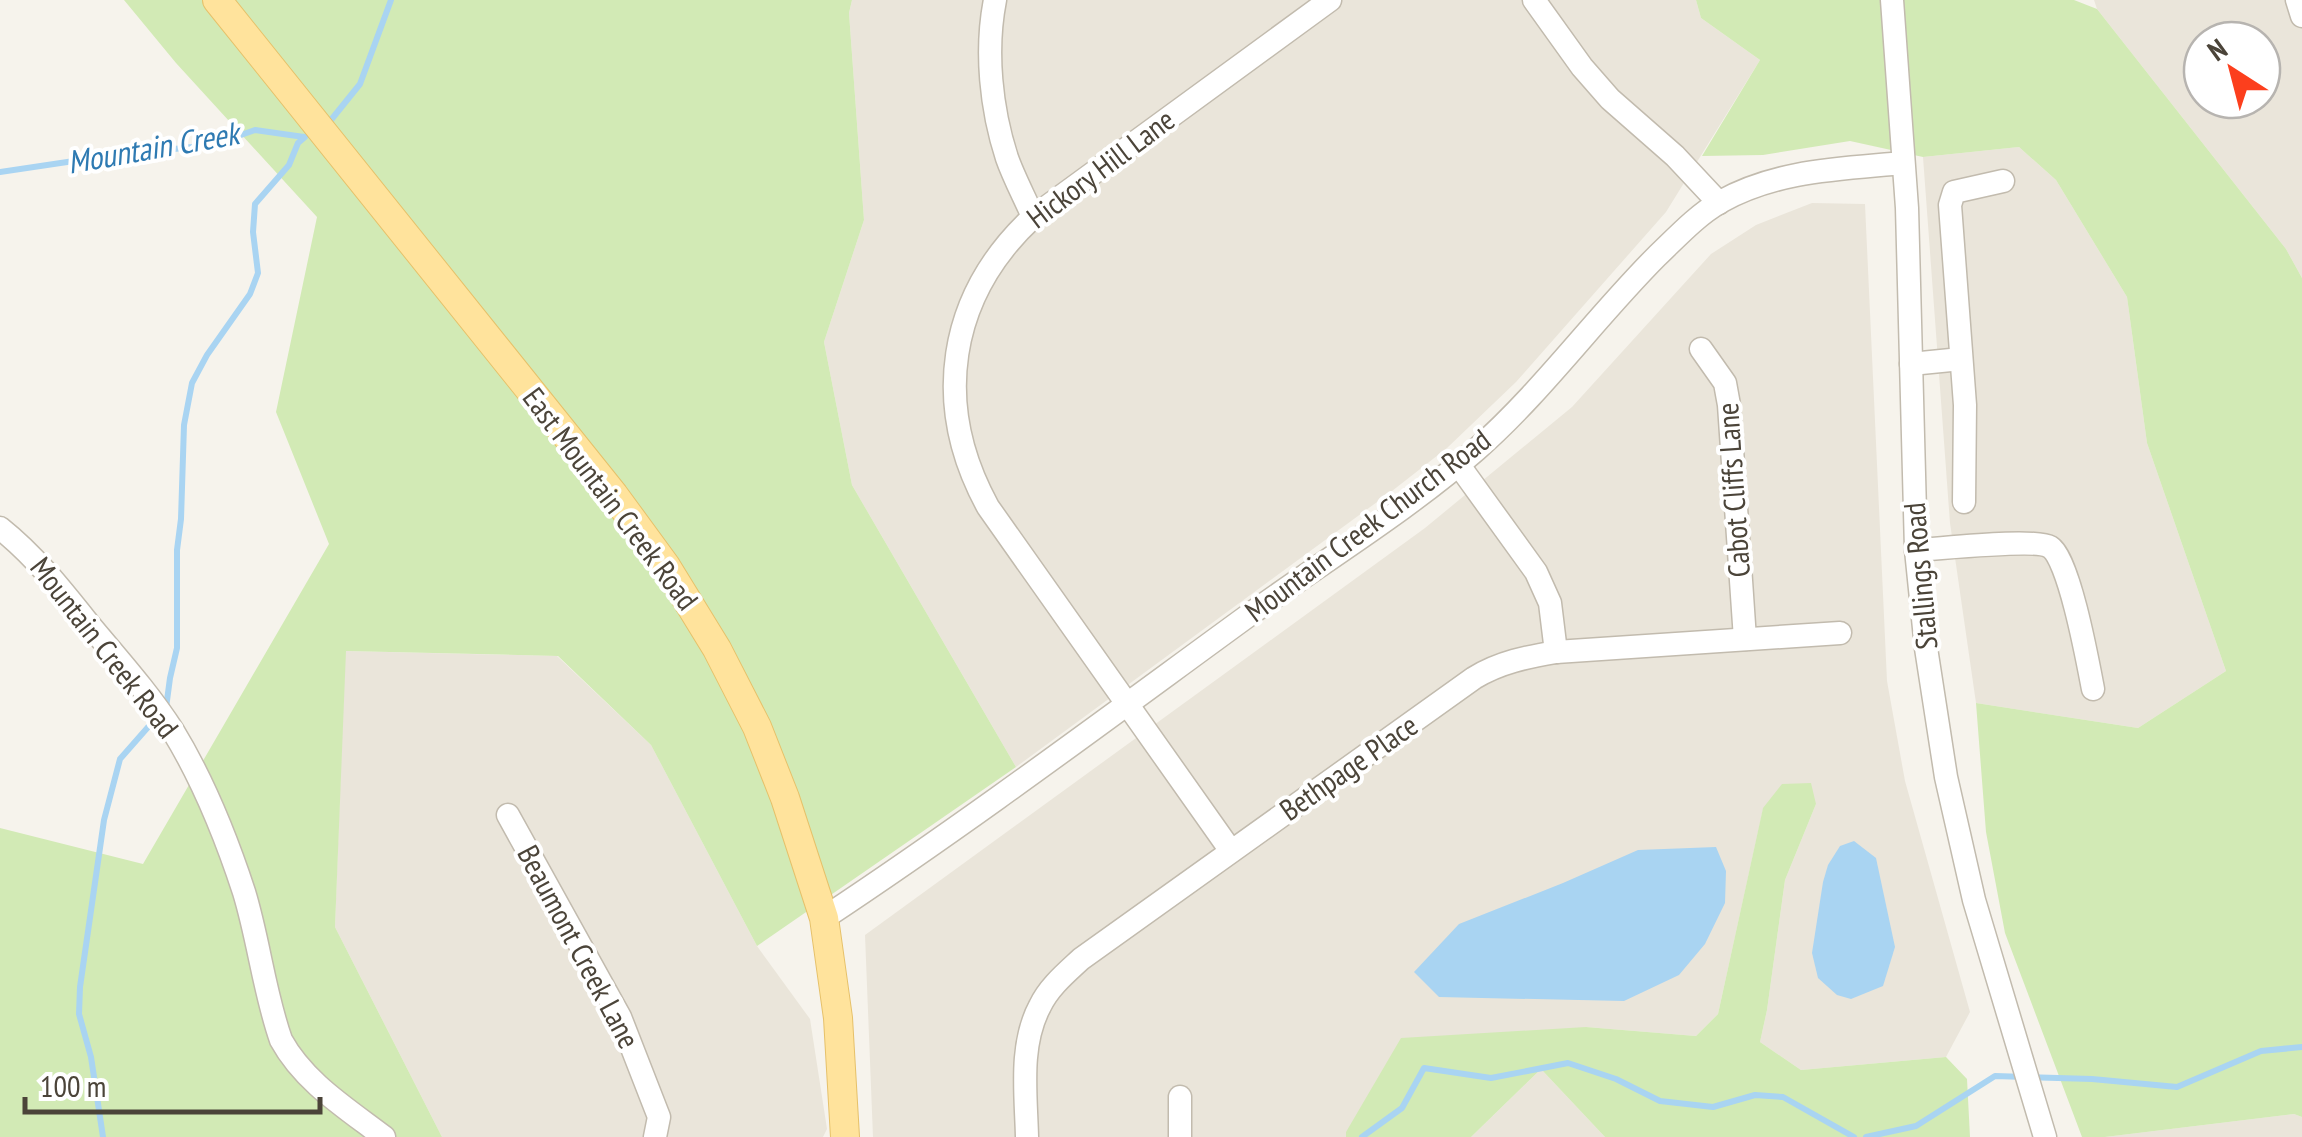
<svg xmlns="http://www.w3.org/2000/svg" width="2302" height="1137" viewBox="0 0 2302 1137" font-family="'PT Sans Narrow',sans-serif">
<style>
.residential{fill:#eae5da;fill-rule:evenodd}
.green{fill:#d2eab5}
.water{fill:#a9d4f2}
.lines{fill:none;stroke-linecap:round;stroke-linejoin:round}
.stream{stroke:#a9d4f2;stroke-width:6}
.minor-casing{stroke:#c2bbae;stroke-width:25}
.major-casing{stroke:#e6c16a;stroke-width:30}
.minor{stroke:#fff;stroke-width:22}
.major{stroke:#ffe39c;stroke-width:28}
.labels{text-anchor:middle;stroke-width:8;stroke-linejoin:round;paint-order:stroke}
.street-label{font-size:30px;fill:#4b4439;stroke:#fff}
.water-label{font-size:32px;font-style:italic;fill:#2e7ab2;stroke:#fff}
</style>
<rect width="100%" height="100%" fill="#f6f3ec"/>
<g class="residential">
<polygon points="852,0 1696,0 1701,18 1760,60 1666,212 1516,382 1447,448 1392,491 1016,767 852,485 824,342 864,220 849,13"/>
<path d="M2094,0h208v278l-16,-29 -189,-240zM2202,40h60v60h-60z"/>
<polygon points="2019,147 2056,180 2127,297 2147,443 2226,671 2138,728 1976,703 1950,523 1923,157"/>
<polygon points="1812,203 1865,204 1887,681 1905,781 1970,1012 1946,1057 1801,1070 1760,1042 1767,1010 1785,880 1816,804 1763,809 1718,1014 1696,1036 1586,1027 1346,1132 1346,1137 873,1137 865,935 1425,528 1572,407 1711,254 1756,225"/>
<polygon points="345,651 557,656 651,745 757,946 810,1019 827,1129 823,1137 442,1137 335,927"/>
<polygon points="1541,1069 1605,1137 1471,1137"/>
<polygon points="2294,1114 2302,1117 2302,1137 2105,1137"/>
</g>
<g class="green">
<polygon points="124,0 852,0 849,13 864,220 824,342 852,485 1016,767 757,946 651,745 558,656 346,651 335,927 442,1137 0,1137 0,828 143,864 329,544 276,412 317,217 176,63"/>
<polygon points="1696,0 2074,0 2097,9 2286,249 2302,278 2302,1117 2294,1114 2105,1137 2082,1137 2005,933 1986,832 1976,703 2138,728 2226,671 2147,443 2127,297 2056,180 2019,147 1923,157 1850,141 1763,155 1702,156 1760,60 1701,18"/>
<polygon points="1811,783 1816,804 1785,880 1767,1010 1760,1042 1801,1070 1946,1057 1967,1079 1970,1137 1605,1137 1541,1069 1471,1137 1346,1137 1346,1132 1401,1038 1586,1027 1696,1036 1718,1014 1763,808 1782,784"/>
</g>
<g class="water">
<polygon points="1854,841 1876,858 1895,947 1883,986 1851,999 1837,995 1818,978 1812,953 1823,882 1828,865 1840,846"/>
<polygon points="1716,847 1726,871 1725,903 1705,944 1679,975 1624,1001 1439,997 1414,972 1459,924 1563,883 1638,850"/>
</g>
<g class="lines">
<g class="stream">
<polyline points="331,120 360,84 391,0"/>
<polyline points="0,172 94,158 192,147 227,140 255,130 304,137"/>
<polyline points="166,708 170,678 177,648 177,550 181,519 184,425 192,383 207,355 250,294 258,273 253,232 255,204 289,165 298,143 305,137"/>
<polyline points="103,1137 91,1057 79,1014 80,987 104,820 120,759 149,726"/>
<polyline points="1362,1137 1402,1108 1424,1068 1491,1078 1568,1063 1616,1079 1660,1101 1713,1107 1755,1095 1783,1097 1854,1137"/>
<polyline points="1866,1137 1916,1126 1995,1076 2092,1079 2177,1087 2261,1051 2302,1047"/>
</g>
<g class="minor-casing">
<g id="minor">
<path d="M995,0c-10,51 -4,109 12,158 7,20 18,40 26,59"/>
<polyline points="1534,0 1582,67 1610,99 1675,156 1719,203"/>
<polyline points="1892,0 1907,208 1916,550 1926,648 1946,777 1974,900 2045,1137"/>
<polyline points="2297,0 2302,16"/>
<polyline points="1701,349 1725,383 1729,405 1745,639"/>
<polyline points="1911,364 1961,359"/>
<polyline points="1458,464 1536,572 1550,603 1556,652"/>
<polyline points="1964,502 1965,405 1950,205 1954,192 2003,181"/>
<path d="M0,528c34,27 61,61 88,95 29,35 60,69 85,108 30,49 53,106 71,161 15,49 20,100 37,148 23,42 65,68 103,97"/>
<path d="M1916,550c23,-1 119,-12 134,-3 19,11 38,116 43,142"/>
<polyline points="508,815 620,1017 659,1117 655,1137"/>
<path d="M1231,851l-243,-344c-56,-102 -41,-210 45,-290l297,-217"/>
<path d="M824,918c145,-96 285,-201 425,-303 76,-55 157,-104 227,-165 66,-58 119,-132 181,-194 20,-19 39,-40 63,-54 57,-32 120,-33 183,-39"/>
<path d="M1027,1137c-1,-43 -8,-92 13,-131 9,-19 26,-33 41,-47l393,-281c26,-16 53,-21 82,-26l284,-19"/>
<polyline points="1180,1137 1180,1097"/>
</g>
</g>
<g class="major-casing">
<polyline id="major" points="217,0 614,495 666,566 717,649 757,727 785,798 824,918 838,1018 845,1137"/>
</g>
<use href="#minor" class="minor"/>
<use href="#major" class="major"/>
</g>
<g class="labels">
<g class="street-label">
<text transform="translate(1101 169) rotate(-37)" y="10">Hickory Hill Lane</text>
<text transform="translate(1734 490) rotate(-94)" y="10">Cabot Cliffs Lane</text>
<text transform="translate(610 499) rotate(53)" y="10">East Mountain Creek Road</text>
<text transform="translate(1368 526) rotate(-37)" y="10">Mountain Creek Church Road</text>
<text transform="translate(1921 576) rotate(-95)" y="10">Stallings Road</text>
<text transform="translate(104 648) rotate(52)" y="10">Mountain Creek Road</text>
<text transform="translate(1349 768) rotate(-35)" y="10">Bethpage Place</text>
<text transform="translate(578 947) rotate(62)" y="10">Beaumont Creek Lane</text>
</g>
<g class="water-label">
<text transform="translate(153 148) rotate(-10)" y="11">Mountain Creek</text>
</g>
</g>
<g transform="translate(2232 70) rotate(324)"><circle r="48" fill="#ffffff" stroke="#b7b4b0" stroke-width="2.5"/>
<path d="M0-8L18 38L0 25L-18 38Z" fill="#fc3f1d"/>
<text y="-15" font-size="28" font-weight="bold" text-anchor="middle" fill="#4b4439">N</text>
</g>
<path d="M25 1097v15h295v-15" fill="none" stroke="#4b4439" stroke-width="5"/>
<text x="40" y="1097" font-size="30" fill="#4b4439" stroke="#ffffff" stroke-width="8" paint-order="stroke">100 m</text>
</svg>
